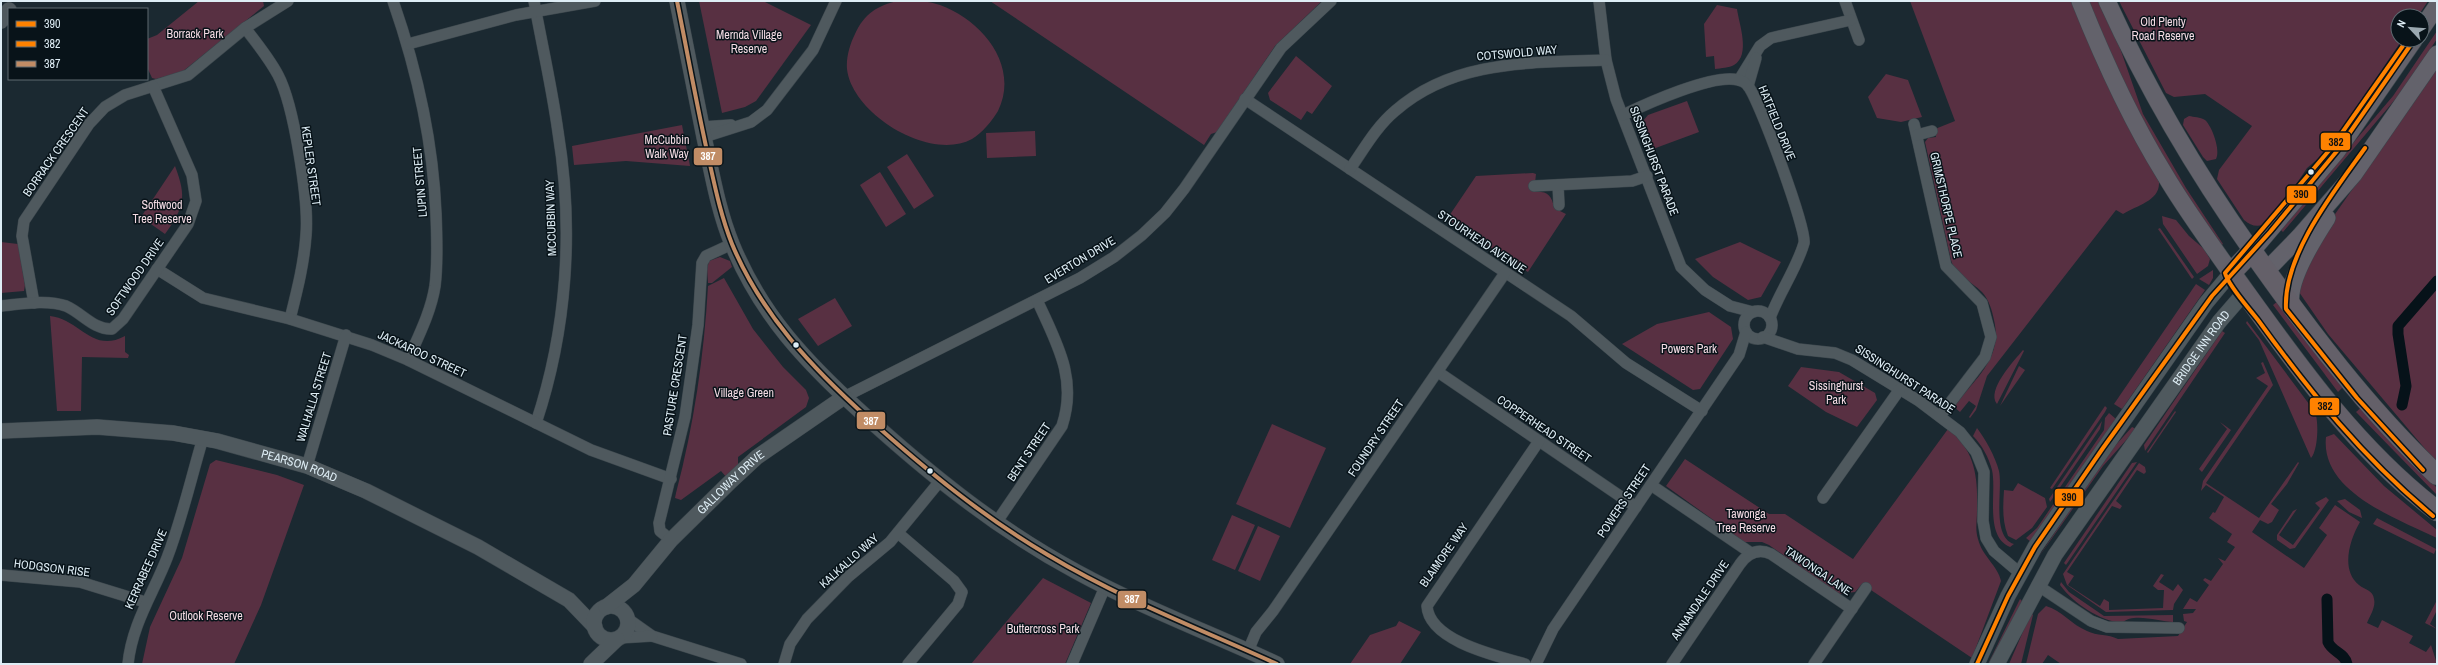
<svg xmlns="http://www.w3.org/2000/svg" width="2438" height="665" viewBox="0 0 2438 665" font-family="'Archivo Narrow',sans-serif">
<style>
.green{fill:#583042}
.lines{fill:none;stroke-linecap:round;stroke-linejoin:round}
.canal{stroke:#061219;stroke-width:11}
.street-casing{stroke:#3b464c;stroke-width:12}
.secondary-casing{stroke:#3b464c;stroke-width:16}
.primary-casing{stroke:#3b464c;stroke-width:18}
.highway-casing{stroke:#3b464c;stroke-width:21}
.street{stroke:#4f595e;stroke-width:11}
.secondary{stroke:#4f595e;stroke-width:15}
.primary{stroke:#63626b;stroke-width:17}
.highway{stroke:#646069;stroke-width:20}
.bus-1-casing{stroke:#081319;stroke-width:7}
.bus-2-casing{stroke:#081319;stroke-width:7}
.bus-3-casing{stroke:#081319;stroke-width:7}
.bus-1{stroke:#ff8200;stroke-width:4}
.bus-2{stroke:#ff8200;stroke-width:4}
.bus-3{stroke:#c18c65;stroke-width:4}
.bus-dot{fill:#deedf5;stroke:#081319;stroke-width:1.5}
.labels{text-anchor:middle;stroke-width:3;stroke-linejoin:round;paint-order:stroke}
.park-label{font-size:12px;fill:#f4dbe4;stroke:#081319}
.street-label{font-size:12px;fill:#deedf5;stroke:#081319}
.line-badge{stroke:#081319;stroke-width:1.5}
.badge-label{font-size:11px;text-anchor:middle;font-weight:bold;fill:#fff}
.pale-badge-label{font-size:11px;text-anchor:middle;font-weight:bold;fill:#111}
</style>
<rect width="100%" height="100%" fill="#1b2931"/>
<g class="green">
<polygon points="199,1 263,1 264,6 182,72 156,79 152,78 147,67 147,39 157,35"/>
<polygon points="699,1 763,1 811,25 756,101 745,107 722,113"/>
<path d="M898,1c15,0 29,-1 42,4 42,15 80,61 58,106 -6,10 -16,22 -26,28 -42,23 -120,-25 -125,-70 -1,-12 3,-25 8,-35 9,-20 23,-29 43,-33z"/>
<polygon points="990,1 1322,1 1275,46 1217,132 1211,134 1204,145"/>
<path d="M1910,1h161l29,69 59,112c1,19 -22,23 -36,32l-7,-4 -129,166 -11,34 -6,8 -1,-1 7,-11 -7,-5 -9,11 -6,-5c21,-29 49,-48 40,-87 -2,-10 -5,-20 -12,-28 -11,-11 -27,-17 -31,-32l-26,-118 3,-4 8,-1 -1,-8 20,-8z"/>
<polygon points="2086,1 2098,1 2120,48 2143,114 2186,188 2223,244 2220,246 2152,140"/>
<path d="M2119,1h309l-10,15h-20v24h4l-76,112 -19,16 -18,27 -26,30c-8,2 -13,0 -19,-5l-27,-41 2,-9 33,-44 -47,-32 -31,3 -8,-4z"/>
<path d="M1717,5l20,4c2,15 14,46 -3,56 -5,3 -13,3 -19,4l-1,-13 -8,1 -2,-33z"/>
<polygon points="2437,31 2437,39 2398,96 2283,232 2280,229 2393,96"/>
<polygon points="1296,56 1332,86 1312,114 1307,111 1301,120 1270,100 1268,93"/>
<polygon points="2437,68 2437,463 2328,334 2299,292 2300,280 2333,217"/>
<polygon points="1886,74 1908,80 1922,117 1901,122 1877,118 1868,97"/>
<polygon points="1687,101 1699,132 1653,149 1651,144 1642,139 1638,127 1648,115"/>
<path d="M2189,116c5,1 11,1 16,4 7,6 16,31 11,39l-9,2 -4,-4 -20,-32 1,-6z"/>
<polygon points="682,125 690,166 626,161 574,165 572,146"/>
<polygon points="1035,131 1036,156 987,158 986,133"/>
<polygon points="907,154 934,196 914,209 887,167"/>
<path d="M175,166c12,32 9,41 -10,68l-24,-17z"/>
<polygon points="880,172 906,214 886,227 860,185"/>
<path d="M1533,173l3,1 -2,18c13,-1 18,3 20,16l12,6 -38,58 -81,-53 29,-43z"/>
<polygon points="2162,216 2176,220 2189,236 2204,249 2210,259 2208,266 2197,274 2163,224"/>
<polygon points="2160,228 2194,277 2192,279 2158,229"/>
<polygon points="1,242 18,244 25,285 24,291 1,293"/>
<polygon points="1740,242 1781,262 1761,297 1748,300 1713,277 1695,259"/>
<polygon points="720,257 730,261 732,267 712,283 708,283 707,269 709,261"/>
<polygon points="2213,270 2213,278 2209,285 2199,279"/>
<path d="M724,278l29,51 30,38 23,23 3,8 -3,9 -68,50v9l-11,12 -6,-7 -40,29 -6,-2 1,-5c18,-68 28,-137 32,-207z"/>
<polygon points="2196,284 2205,290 2122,409 2114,404"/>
<polygon points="835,298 852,326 818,346 798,319"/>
<polygon points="2278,301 2344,386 2338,392 2273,305"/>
<polygon points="1709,312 1731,327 1733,339 1700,389 1693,390 1622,344 1657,324"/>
<path d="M50,316c30,3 42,38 75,20v16l4,3 -1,3 -46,-1 -1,54h-24z"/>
<path d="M2247,321l68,91c4,10 3,38 -4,46l-52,-118 -13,-17z"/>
<polygon points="2222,331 2225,333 2145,451 2144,445"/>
<path d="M2023,350l1,1 -27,53c-11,-14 17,-43 26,-54z"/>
<path d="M2263,362l10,23 -67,98 53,35 39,-56 1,1 -12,21 -16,20 8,6 -7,12 -4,2 -8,-4 -8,12 52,36 23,-33 -8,-7 16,-23 25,17c-10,17 -20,48 -1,63 6,5 14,5 15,14 2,8 -4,17 -7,24l11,5 4,-8 31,16 -4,7 17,9 5,-7 6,19h-376l-13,-9 -6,9h-16l12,-50 8,-8c15,4 26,19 41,25 10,5 21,3 31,8l60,-3 9,-14 -3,-1 -1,-7 10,-1 3,-4h-13l7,-11 7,4 12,-17 -6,-5 2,-2 6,3 12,-17 -5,-6 7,3 10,-14 -8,-5 5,-8 -23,-16 4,-6 2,1 9,-16 -18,-12 -5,6 2,-10 65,-95 -12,-8 9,-5 -4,-10z"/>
<polygon points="2019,366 2025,370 2000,406"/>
<polygon points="1801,367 1839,372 1875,393 1877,400 1857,427 1826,412 1788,386"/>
<polygon points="2105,406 2107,408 2105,412 2052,489 2050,488"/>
<polygon points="2363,406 2437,488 2437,495 2356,412"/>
<polygon points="2175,411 2176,412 2148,453 2147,452"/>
<polygon points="2109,413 2116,419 2031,542 2026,538 2037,528 2104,430 2105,418"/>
<polygon points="2102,421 2100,429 2050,502 2049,499"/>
<polygon points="2220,422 2231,430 2202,472 2199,469 2227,429"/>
<polygon points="1272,424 1326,448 1290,528 1236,504"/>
<polygon points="2132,427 2136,429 2103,466 2038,558 2105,457"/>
<path d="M1977,428c9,12 18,28 22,43 4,18 -8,66 15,73l-4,3c-26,-11 -13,-55 -18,-77 -3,-12 -10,-25 -19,-34z"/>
<path d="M1948,429c28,22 30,49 29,82 0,10 -2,19 1,28 4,17 20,27 23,42l-29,77 -110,-74 -7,8 -16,2 -70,-49 -7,-3h-18l-78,-56 19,-27 84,55h16l68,45z"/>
<path d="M2334,434l50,52 53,44v8c-39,-19 -117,-46 -111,-101z"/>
<polygon points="216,460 277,475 304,485 261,605 234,664 142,664 150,627 182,558 210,464"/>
<polygon points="2137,462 2066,565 2064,563 2132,463"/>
<polygon points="2139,463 2145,467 2146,472 2144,474 2137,470 2116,501 2122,506 2120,509 2112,506 2067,572 2074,576 2068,585 2100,606 2104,599 2109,602 2109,610 2163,608 2164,590 2158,590 2153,586 2161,574 2164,575 2159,582 2173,591 2178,584 2183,590 2174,604 2173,610 2106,612 2067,585 2063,574"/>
<path d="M2018,483l27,15 2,9 -15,21 -16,12 -8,-4c-6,-15 -5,-30 -4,-46l9,1z"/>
<polygon points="2326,497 2329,500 2295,548 2290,549 2277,540 2277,535 2293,511 2297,509 2279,535 2293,545 2320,508 2315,503"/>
<polygon points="2345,499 2360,510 2362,518 2349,512 2337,501"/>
<polygon points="1232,515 1255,525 1235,570 1212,560"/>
<polygon points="2377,518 2436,549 2434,554 2373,524"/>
<polygon points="1258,526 1280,536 1260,581 1238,571"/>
<polygon points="1043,578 1091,603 1065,664 971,664"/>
<path d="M2061,582l8,10 35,24 69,-1v7c-14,0 -39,-10 -51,1 -22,-2 -49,-20 -62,-38z"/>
<polygon points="2020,599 2022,601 1992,664 1988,664"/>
<polygon points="2437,600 2437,610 2430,624 2437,629 2425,623"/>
<polygon points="2031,613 2033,615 2021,664 2009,664"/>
<polygon points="1399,621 1421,632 1400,664 1350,664 1370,635 1396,626"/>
</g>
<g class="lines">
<g class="canal">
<polyline points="2402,405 2406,386 2398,334 2398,326 2437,281"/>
<path d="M2327,599l1,43c4,10 17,11 19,22"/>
</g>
<g class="street-casing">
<g id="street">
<path d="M393,1c24,69 40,139 43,213 1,24 2,49 -1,72 -4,26 -17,51 -27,74"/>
<path d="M534,1c8,44 18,87 24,131 16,97 9,198 -22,291"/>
<polyline points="1599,1 1606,60 1616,99 1681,267 1705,290 1730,306 1753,312"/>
<polyline points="1845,1 1859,40"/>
<path d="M245,28c11,14 24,30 33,47 16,30 31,126 28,160 -2,29 -9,56 -16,84"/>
<polyline points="408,44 516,15 595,1"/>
<polyline points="1739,80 1760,46 1771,38 1851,20"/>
<polyline points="1748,86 1756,58"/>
<polyline points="1245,99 1571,316 1626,363 1702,411"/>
<path d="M1623,115c23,-11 91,-42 115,-35 4,1 8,3 10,6 11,13 59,144 56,157 -7,25 -25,50 -34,75"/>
<polyline points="1914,124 1946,266 1982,303 1991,337 1985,357 1940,416"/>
<polyline points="702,127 731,125"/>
<polyline points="1917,135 1932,131"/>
<polyline points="704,137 751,122 767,110 813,50 836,1"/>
<path d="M1350,169c14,-20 26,-42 45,-58 59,-52 137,-48 211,-51"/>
<polyline points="1558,185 1559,205"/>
<polyline points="1534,186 1632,181 1647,176"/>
<polyline points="157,269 203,298 290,319 372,345 408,360 591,450 671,479"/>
<polyline points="34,303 22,236 24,221 89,124 105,107 125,95 188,75 245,28 288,1"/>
<path d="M1,306c20,-2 45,-7 65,0 16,7 28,24 46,23l11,-10 65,-95 8,-23 -4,-26 -39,-89"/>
<circle cx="1758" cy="325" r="14"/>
<polyline points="1763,337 1798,349 1835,353 1852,360 1919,401 1960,432 1976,452 1984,472 1983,521 1986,538 1994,551 2021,574"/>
<polyline points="1438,372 1636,507"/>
<polyline points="844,397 1080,278 1114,257 1142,235 1165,213 1184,189 1281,48 1331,1"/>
<polyline points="307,466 346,335"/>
<polyline points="1651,485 1751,553"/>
<polyline points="1823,498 1900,389"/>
<path d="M996,523l66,-97c16,-48 -6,-84 -25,-126"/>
<polyline points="898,533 954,581 962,592 958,604 908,664"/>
<polyline points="671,540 660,531 659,523 685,417 698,325 702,263 706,256 732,244"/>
<polyline points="1,575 80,582 145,602"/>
<polyline points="2037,585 2091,621 2107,627 2179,628"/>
<polyline points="628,619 652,636 741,664"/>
<polyline points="619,638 652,636"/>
<polyline points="1248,651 1256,632 1273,611 1505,273"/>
<path d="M128,664c4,-40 25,-70 39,-106 15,-39 24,-80 36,-120"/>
<polyline points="784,664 790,644 807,619 848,577 890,542 940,481"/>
<polyline points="1072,664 1105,587"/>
<path d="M1525,664c-28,-8 -96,-23 -98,-58l112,-165"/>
<polyline points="1536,664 1553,629 1739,355 1746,332"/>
<path d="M1672,664l68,-100c8,-11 18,-16 31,-10l81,55"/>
<polyline points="1814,664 1866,588"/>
</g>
</g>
<g class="secondary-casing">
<g id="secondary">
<path d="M677,1c9,45 18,91 27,136 8,36 14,73 28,107 29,71 74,118 130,169 66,60 135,116 215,159 64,35 133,61 200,92"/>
<polyline points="1,21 9,10"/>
<path id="s1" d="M1,431l96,-4 76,6 44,8 90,25 59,25 112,56 91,53 26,27"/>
<circle cx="611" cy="623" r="17"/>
<path id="s2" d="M606,607l28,-22 37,-45 58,-57 28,-26 87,-60"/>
<polyline points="591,664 617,639"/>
<polyline points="1977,664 2008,596 2035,547 2206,303 2231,273"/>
<path id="s3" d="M1997,664l58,-109 164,-233 26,-30"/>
</g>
</g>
<g class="primary-casing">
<g id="primary">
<path d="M2080,1c24,60 51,119 85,174 20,34 44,66 66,98"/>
<path d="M2107,1c40,88 89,171 145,250l85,-100 77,-111"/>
<polyline points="2422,28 2437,6"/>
<polyline points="2266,271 2300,236 2354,174 2437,54"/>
<path d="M2292,308c-8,-24 22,-70 35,-90"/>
</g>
</g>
<g class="highway-casing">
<path id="highway" d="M2437,475c-70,-66 -130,-146 -185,-224l-21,22c62,86 121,173 206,238"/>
</g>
<use href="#street" class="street"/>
<use href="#secondary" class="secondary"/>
<use href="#primary" class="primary"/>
<use href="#highway" class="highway"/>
<g class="bus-1-casing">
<polyline id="bus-1" points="1977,664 2008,596 2035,547 2103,448 2212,296 2270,232 2337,151 2414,40"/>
</g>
<g class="bus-2-casing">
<g id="bus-2">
<path d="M2407,40l-75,107 -107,126c4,14 24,35 33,47 52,72 106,139 175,196"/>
<path d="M2365,148c-30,42 -82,107 -79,161l71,89 66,72"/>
</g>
</g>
<g class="bus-3-casing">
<path id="bus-3" d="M677,1c10,50 19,100 30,150 7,31 13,63 25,93 29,70 81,125 137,175 56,50 114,98 179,136 73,44 152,74 229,109"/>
</g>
<use href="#bus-1" class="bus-1"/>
<use href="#bus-2" class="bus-2"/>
<use href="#bus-3" class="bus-3"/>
</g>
<g class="bus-dot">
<circle cx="2311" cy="172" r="3.5"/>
<circle cx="796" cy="345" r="3.5"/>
<circle cx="930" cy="471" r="3.5"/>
</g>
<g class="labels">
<g class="park-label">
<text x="2163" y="26">Old Plenty<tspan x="2163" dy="14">Road Reserve</tspan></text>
<text x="195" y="38">Borrack Park</text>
<text x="749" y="39">Mernda Village<tspan x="749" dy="14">Reserve</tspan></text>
<text x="667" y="144">McCubbin<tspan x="667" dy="14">Walk Way</tspan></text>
<text x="162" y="209">Softwood<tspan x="162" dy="14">Tree Reserve</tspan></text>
<text x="1689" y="353">Powers Park</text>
<text x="1836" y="390">Sissinghurst<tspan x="1836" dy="14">Park</tspan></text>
<text x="744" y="397">Village Green</text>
<text x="1746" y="518">Tawonga<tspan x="1746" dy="14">Tree Reserve</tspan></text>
<text x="206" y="620">Outlook Reserve</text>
<text x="1043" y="633">Buttercross Park</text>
</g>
<g class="street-label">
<text transform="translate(1517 53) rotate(-5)" y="4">COTSWOLD WAY</text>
<text transform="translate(1777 123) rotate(68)" y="4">HATFIELD DRIVE</text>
<text transform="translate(56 152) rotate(-55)" y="4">BORRACK CRESCENT</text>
<text transform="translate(1654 161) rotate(69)" y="4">SISSINGHURST PARADE</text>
<text transform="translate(311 166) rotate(82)" y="4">KEPLER STREET</text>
<text transform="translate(420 182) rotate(-95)" y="4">LUPIN STREET</text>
<text transform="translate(1946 205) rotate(77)" y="4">GRIMSTHORPE PLACE</text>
<text transform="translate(551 218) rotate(-92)" y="4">MCCUBBIN WAY</text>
<text transform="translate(1482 242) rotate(34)" y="4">STOURHEAD AVENUE</text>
<text transform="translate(1080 260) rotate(-31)" y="4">EVERTON DRIVE</text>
<text transform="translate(135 277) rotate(-55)" y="4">SOFTWOOD DRIVE</text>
<text dy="4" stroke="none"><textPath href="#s3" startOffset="377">BRIDGE INN ROAD</textPath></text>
<text transform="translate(422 354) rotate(25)" y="4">JACKAROO STREET</text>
<text transform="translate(1905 379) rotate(33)" y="4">SISSINGHURST PARADE</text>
<text transform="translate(675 385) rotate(-81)" y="4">PASTURE CRESCENT</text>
<text transform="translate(314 397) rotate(-73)" y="4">WALHALLA STREET</text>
<text transform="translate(1544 429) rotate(34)" y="4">COPPERHEAD STREET</text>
<text transform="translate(1376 438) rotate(-56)" y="4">FOUNDRY STREET</text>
<text transform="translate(1029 452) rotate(-56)" y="4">BENT STREET</text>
<text dy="4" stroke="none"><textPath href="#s1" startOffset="303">PEARSON ROAD</textPath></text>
<text dy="4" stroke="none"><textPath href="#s2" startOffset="177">GALLOWAY DRIVE</textPath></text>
<text transform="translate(1624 501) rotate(-56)" y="4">POWERS STREET</text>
<text transform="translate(1444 555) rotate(-55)" y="4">BLAIMORE WAY</text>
<text transform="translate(849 561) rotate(-42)" y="4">KALKALLO WAY</text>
<text transform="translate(52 568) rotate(7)" y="4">HODGSON RISE</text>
<text transform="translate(146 569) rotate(-66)" y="4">KERRABEE DRIVE</text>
<text transform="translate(1818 571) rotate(34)" y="4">TAWONGA LANE</text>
<text transform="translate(1700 600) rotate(-56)" y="4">ANNANDALE DRIVE</text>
</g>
</g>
<g class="line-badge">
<rect x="2320" y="132" width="31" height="19" rx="4" fill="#ff8200"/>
<rect x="693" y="147" width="30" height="19" rx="4" fill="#c18c65"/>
<rect x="2286" y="185" width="31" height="19" rx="4" fill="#ff8200"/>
<rect x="2309" y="397" width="31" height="19" rx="4" fill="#ff8200"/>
<rect x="856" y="411" width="30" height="19" rx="4" fill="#c18c65"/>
<rect x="2054" y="488" width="30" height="19" rx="4" fill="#ff8200"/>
<rect x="1117" y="590" width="30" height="19" rx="4" fill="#c18c65"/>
</g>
<g class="badge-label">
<text x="708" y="160">387</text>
<text x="871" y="425">387</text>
<text x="1132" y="603">387</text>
</g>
<g class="pale-badge-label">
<text x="2336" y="146">382</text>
<text x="2301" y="198">390</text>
<text x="2325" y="410">382</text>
<text x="2069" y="501">390</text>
</g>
<rect width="2438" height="665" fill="none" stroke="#deedf5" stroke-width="4"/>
<rect x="8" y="8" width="140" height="72" fill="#081319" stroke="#5e6a71"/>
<rect x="16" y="21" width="20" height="6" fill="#ff8200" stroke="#5e6a71"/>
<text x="44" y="28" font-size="12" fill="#deedf5">390</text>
<rect x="16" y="41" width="20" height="6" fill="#ff8200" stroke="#5e6a71"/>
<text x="44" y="48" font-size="12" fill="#deedf5">382</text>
<rect x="16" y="61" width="20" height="6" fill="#c18c65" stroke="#5e6a71"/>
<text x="44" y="68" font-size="12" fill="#deedf5">387</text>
<g transform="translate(2410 28) rotate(296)"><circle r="19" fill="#081319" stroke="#5e6a71"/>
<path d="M0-3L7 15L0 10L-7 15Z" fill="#9aa8b0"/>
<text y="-6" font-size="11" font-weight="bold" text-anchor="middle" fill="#deedf5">N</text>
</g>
</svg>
